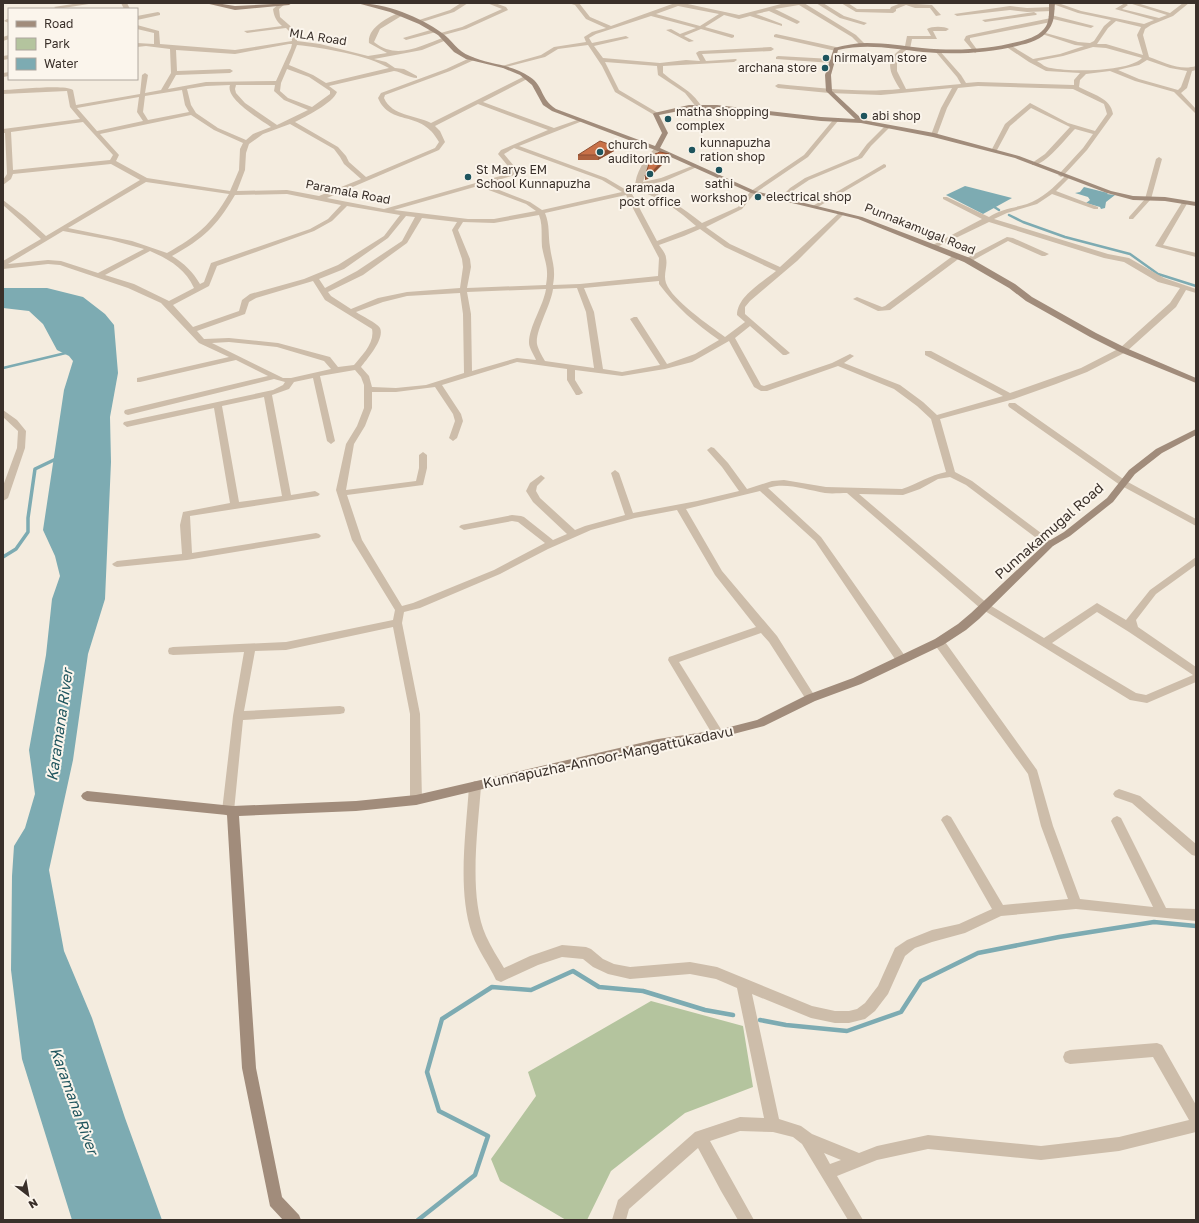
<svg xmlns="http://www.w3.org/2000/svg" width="1199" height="1223" viewBox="0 0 1199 1223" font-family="'Golos Text',sans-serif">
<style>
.green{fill:#b4c49e}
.water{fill:#7dabb2}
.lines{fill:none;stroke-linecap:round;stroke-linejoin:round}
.stream-far2{stroke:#7dabb2;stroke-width:2.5}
.stream-far1{stroke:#7dabb2;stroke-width:3.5}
.stream{stroke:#7dabb2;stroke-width:4.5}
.street{fill:#cdbdaa;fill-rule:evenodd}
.secondary{fill:#a18c7b;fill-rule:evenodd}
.wall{fill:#ad613e}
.shaded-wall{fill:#8d4f32}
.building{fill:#c97148;stroke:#8d4f32}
.poi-dot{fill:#1e545d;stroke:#fbf5ec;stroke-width:1.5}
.labels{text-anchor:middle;stroke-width:4;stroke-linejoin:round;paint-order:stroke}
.far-street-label{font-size:12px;fill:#3a302a;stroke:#fbf5ec}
.far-poi-label{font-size:12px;fill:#3a302a;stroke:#fbf5ec;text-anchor:start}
.street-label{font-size:14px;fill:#3a302a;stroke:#fbf5ec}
.water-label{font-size:15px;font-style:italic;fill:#1e545d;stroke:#fbf5ec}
</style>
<rect width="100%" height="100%" fill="#f4ecdf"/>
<polygon class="green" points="651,1001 743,1026 753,1087 685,1113 611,1171 587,1220 566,1220 500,1181 491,1159 536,1096 528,1072"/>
<g class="water">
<polygon points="965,186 1012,198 983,214 946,195"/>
<polygon points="1084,187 1108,193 1107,194 1115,195 1106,202 1105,208 1101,209 1100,207 1086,203 1090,200 1088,197 1075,193 1080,192"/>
<polygon points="3,288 47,288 83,297 105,314 114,325 118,373 110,417 111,462 105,599 88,654 73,760 49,870 64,951 92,1018 125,1118 162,1220 72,1220 22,1059 11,970 12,876 14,846 25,828 35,794 29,750 46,655 52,599 60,576 55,556 43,530 64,390 73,361 69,356 57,350 43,324 29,311 3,308"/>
</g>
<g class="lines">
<g class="stream-far2">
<polyline points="991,205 999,210"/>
<polyline points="1009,215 1023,222 1065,237 1130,254 1158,274 1196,286"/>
<polyline points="3,368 70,352"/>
</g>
<polyline class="stream-far1" points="3,557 16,549 28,532 28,518 35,469 58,458"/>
<g class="stream">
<polyline points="760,1020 786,1025 847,1031 901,1012 921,981 978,953 1059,937 1154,922 1196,926"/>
<polyline points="418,1220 475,1175 488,1136 439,1111 427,1072 442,1019 492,987 531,990 573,971 599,987 643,991 705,1010 733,1015"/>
</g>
<g class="street">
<polygon points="79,3 95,3 57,9 54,7"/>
<polygon points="121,3 127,3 130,9 124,9"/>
<path d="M280,3l5,1 -6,5 1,8 16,14 1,10 23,3 48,12 19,-3 -18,-10c-2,-15 19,-26 32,-31l2,1v2l-23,14 -6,13c24,19 46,3 72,-5l3,2 -27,11 -48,9 12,3 9,6 9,1 13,7v2c-8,0 -15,-6 -23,-7l-65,15 8,6c-4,11 -32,25 -42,30l43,25 8,9 3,6 17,15 69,-29 4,-6c-17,-33 -49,-15 -61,-44l3,-5 65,-24 26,-12 2,1v2l-24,11 -65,24 -1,3c8,18 31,17 47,25l94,-47h4v2l-46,24 71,26 26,-9 5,1 -66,26 87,32 22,13 7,-3c0,-15 10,-30 20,-40h4l1,1 -11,14 -6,19 18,-4 31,-12 5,1 -32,14 -23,5 -1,2c24,7 42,20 61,35l36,-16 13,-16 53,-36 30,-36h4v2l-30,36 -53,36 -13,16 -36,18 24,17 50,23 60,-55 5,1 -48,48 -47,40 -5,6v7l45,39 -4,2h-3l-33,-29 -15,12 26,47 3,1 68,-23 18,-9 4,2 -10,7 56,22 23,17 14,13 66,-19 -78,-41v-4h6l79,42 71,-25 39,-20 50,-45 10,-15 -22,-6 -34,-20 -20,-4 -115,-36 -54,26 -6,-1 53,-28 -39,-20v-2h4l42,20c11,-8 25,-9 38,-13 15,-5 27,-17 38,-28h4v2l-13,13 42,16v2h-4l-42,-15 -15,10 -30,9 -13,6 114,35 21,4 35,20 32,11v4l-10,-3 -10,17 -50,45 -39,20 -31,12 -42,15 -74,20 15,53 17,9 81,61 2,2 -2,2h-6l-81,-61 -16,-8 -12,2 -18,10 -17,6 -44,-1 129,110 56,34 53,-35 29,17 24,-30 46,-33v8l-40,29 -20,26 2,7 58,40v15l-49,21 -17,-3 -150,-92 -133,-115c-7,0 -15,1 -22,0 -19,-3 -39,-11 -57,-5l53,49 84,119 1,3 -1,3h-8l-82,-121 -55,-50 -74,18 36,62 55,65 39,62 -1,3h-8l-38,-59 -8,-9 -82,29 45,72 -2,3 -4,1 -4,-1 -46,-77 1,-3 87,-30 -41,-52 -38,-65 -42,8 -44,12 -43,19 -48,25 -80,34 -16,4 -2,11 18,91 2,86 -2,3 -4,2 -4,-2 -2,-3v-86l-17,-87 -107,23 -31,1 -11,60 96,-5 4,1 1,3 -1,3 -4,1 -97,6 -9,91 -2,3 -4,2 -4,-2 -2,-3 11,-95 11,-64 -71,3 -4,-1 -1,-3 1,-3 4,-1 113,-5 107,-22 2,-10 -43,-70 -16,-50 10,-46 11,-18 7,-18v-23l-3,-8 -6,-7 -35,6 15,65 -4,3 -4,-3 -14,-63 -19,4 -5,7 -17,6 19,100 24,-4 5,3 -2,2 -128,20 2,37 124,-20 3,1 2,2 -2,2 -132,22 -70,7 -3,-1 -2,-2 5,-3 65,-7 -2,-29 3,-13 47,-9 -16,-95 -87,19 -4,-3 1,-2 149,-32 10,-5 2,-3 -11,-3 -146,36 -3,-1 -1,-2 1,-2 143,-34 -32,-16 -96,22h-3v-4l92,-21 -30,-14 -38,-40 -33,-15 -68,-23 -12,-1 -45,5v-8l38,-22 -38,-34v-5l22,17 21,19 94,-56 -29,-16 -98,10 -2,5 -8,6v-5l4,-6 -2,-41h-2v-4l77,-10 -10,-12 -3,-16 -64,3v-4c14,0 61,-6 70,0l3,15 64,-11 2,-19 3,-2 3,2 -3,18 16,-3 10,-17 -1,-24 -24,-3 -9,1v-4l17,1v-11l-17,-4v-4l22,6 1,13 75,6 57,-9 -1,-8 -5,-5 -39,5 -3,-2 38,-5c-6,-5 -8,-10 -9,-17zM289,44h3l-1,4 -15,33 -70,1 -38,7 8,-14 54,-2 3,-2 -3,-2 -53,2 -1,-21 59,4zM297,45c27,3 70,10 92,23l-63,15 -13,-8 -24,-10zM287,69l22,8 21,14v3l-18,13 -24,-9 -8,-7 1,-8zM230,85c-5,14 31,35 41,42l-18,7 -7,6 -28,-12 -22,-15 -5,-8 -4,-16 19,-3zM236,85h39l-1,6 10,9 24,10 -31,15 -32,-22 -9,-10 -1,-4zM182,90l3,15 4,7 -41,8 -5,-8 2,-16zM139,97l-2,15 6,9 -46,10 -20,-23zM478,104l70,26 -47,20 -3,4 14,17 -1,2 -127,36 -57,-11 112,-48 6,-8 -5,-11 -5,-5zM191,115l23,15 29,13 -3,6 -1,21 -9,21 -83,-13 -31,-17 3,-6 -19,-21zM83,122l30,33 -3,5 -97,10 -2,-38zM290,124l44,25 6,8 4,7 17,15 -42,17 -32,-6 -50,1 8,-21 1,-17 3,-9 14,-10zM514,148l88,32 20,12 -80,18 -12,-8 -46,-18 31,-9 3,-4 -14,-17zM146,182l83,12c-18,31 -32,42 -62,59l-35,-12 -64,-13zM478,186l48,18 10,7 -42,8h-26l-74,-9zM638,191c23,6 41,20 58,35l-39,15 -25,-47zM287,194l54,11 -13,14 -18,10 -99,34 -7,19 -4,2c-7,-12 -16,-21 -28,-28 32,-18 44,-29 63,-61zM626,195l33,63 -1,18 -78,8 -27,1c3,-17 -1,-23 -3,-38 -2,-12 0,-22 -5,-34zM347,206l53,9 -16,21 -46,29 -34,14 -54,15 -8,6 -3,11 -46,16 -20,-22 36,-19 8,-20 97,-35 18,-10zM539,215c4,10 2,20 3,32 3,16 7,20 4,38l-79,3 4,-21 -1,-8 -12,-29 5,-8 31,1zM406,216l9,1 -13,24 -45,30 -32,17 -6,-9 25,-10 44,-31zM422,218l35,4 -5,8 10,29 1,8 -3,21 -53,4 -29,6 -27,11 -20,-13 -3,-4 35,-17 44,-32zM700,229l25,18 51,24c-13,11 -39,25 -39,44l8,7 -20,15c-16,-12 -52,-36 -59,-54 -3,-9 2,-16 0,-25 0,-4 -4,-9 -7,-13l25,-9zM63,231l48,9 33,9 -46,24 -37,-12 -13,-1 -40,4zM150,251c18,8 35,17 44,37l-25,13 -35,-17 -29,-9zM313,281l12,19 47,29c3,14 -10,26 -18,36l-16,2 -8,-10 -52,-14 -49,-5 -25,1 -7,-8 48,-17 4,-12 7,-4zM659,281v3c17,23 37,40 60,56l-24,14 -28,10 -30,-47h-3l-4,2 30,46 -38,7 -19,-3 -9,-57 -10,-24zM577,288l9,24 8,56 -49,-7c-3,-5 -7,-12 -8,-17 -2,-13 14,-39 16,-55zM546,289c-3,18 -17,37 -17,54 0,5 5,12 7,17l-19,-2 -45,13 -1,-57 -4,-22zM460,293l3,21 1,59 -38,12 -30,3 -24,-1 -3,-11 -8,-9c6,-8 24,-28 19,-39 -3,-5 -18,-12 -24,-16l27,-10 24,-6zM729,341l25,46 7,4h6l71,-25 56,23 23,17 14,13 15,53c-16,3 -29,12 -44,17l-76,-2 -42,-7 -12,1 -25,8 -19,-26 -14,-15 -3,-1 -4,3 15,17 17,24 -42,10 -64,12 -14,-40 -4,-3 -4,3 14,42 -40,11 -10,4 -35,-32 -4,-7 1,-5 8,-8 -4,-3 -11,8 -4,8 7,11 34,32 -14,6 -29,-23 -3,-1 -9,-1 -51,10 -2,2 5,3 48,-9 6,1 27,21 -51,27 -81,33 -11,3 -40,-66 -15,-45 76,-10 4,-17v-13l-4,-3 -4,3v13l-3,13 -70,9 8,-46 11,-18 7,-18v-16h24l39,-5 18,27 2,7 -6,17 4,3 4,-3 6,-17 -2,-7 -19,-29 75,-23 50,7v11l9,15h3l4,-2 -8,-13v-10l47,6 43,-7 27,-7zM229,342l48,5 47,14 7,8 -40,9h-8l-71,-35zM264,397l18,99 -43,6 -17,-96zM1097,612l32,20 64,43 -47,20 -10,-2 -84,-50z"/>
<polygon points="461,3 468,3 454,12 419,23 416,21 450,10"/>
<polygon points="487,3 495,3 506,7 508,10 466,29 440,36 437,34 462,27 502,9"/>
<path d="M568,3h11l11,14 21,9 64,-23h8l56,12 42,-11 23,-1 52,32 9,9 -5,1 -8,-8 -53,-32 -24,4 24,12 1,1 -3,2 -28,-13 -13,3 26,10v2l-32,-10 -11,3 -15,-4 -19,12 29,8v2l-2,1 -31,-9 -17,7 10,5 -5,1 -23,-12 5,-1 9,5 16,-6 -45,-12 -55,18 -7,4 3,5 34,-7 3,2 -35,8 9,12 57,5 26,-3 14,1 -4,-8 3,-2 72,-4 3,2 -3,2 -69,3 4,7 30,-2 1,1 -3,2 -71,4v7c15,13 28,16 39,34l-3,2 -2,-1 -12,-15 -27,-18 -1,-9 -52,-4 14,28 39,23v2l-2,1 -41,-24 -13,-26 -14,-21 -30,4 -13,8 -43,11v-2l39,-11 13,-8 32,-5 -2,-5 8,-5 14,-4 -20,-9 -11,-14zM678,6l41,8 -19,12 -44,-12z"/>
<polygon points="816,3 823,3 844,16 867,23 864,25 840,18"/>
<polygon points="841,3 848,3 857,9 890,9 891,7 901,3 932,5 941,15 936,16 930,8 915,8 906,5 896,9 896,11 893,13 856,12"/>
<path d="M1050,3h8l23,8 63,13 10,-4 -39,-11 10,-6 3,2 -6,4 37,9 8,-3 -38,-12h8l33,10 13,-10h6l-16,13 -22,9 -6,4 -2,6 6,22c14,5 31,14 47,9v4l-4,1 -5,17 -6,5 15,16v5l-22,-22 -39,-11 -25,-10 -24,3 -6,6 -1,7c13,7 32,11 34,27l-26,36 -24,26 -2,1 -3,-2 1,-1 24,-26 10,-14 -18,-5c-9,9 -31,38 -43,36v-2l13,-9 25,-27 -39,-19 -21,18 -14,26 -5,-1 14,-27 25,-21 38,20 27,8 12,-17 -3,-10 -31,-15 -95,-3 -20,2 -11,20 -10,27 -3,2 -3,-2 10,-27 11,-20 -71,7 -52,-2 -51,-5 -3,-2 3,-2c41,4 82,9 122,5 -6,-10 -16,-24 -5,-35 3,-3 7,-6 10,-8l2,-10h24l-4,-7c5,-3 17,-3 22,0l-3,2h-13l4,8h-25l-2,10h-3l-10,10v12l9,18 55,-5 -4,-7 -22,-26 3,-2 23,26 5,8 12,-1 96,3v-5l6,-7 -34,-2 -17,-9 -24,-16 5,-1 23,14 27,-5 24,-8 -9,-1 -33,-11v-2l36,10 12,1 4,-2 10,-15 7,-6 -33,-7zM1116,21l25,6 -4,8 6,20 -37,-11h-9l11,-16zM1093,47l13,1 36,10c-14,14 -71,14 -91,10 -5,0 -9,-4 -14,-7l26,-5zM1147,60l23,8 17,3 -6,16 -3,3 -39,-11 -21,-9 21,-5z"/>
<polygon points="1010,6 1027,8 1052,7 1055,9 1052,11 1027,12 1010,10 957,16 954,14"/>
<polygon points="158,12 160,13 160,15 137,20 137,16"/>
<polygon points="1034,12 1037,14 1036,15 985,22 982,20"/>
<polygon points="1051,15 1094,26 1091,28 1053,19 1053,21 1051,22 970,38 970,40 978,51 975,53 964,40 966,36 969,35 1051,18 1048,17"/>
<polygon points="7,19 9,19 9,23 4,21"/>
<polygon points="434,29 436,30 436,32 406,40 403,38"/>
<polygon points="776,34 836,47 839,49 836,51 774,37 774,35"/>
<polygon points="9,35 9,39 3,41 3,37"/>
<polygon points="9,55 9,59 3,60 3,56"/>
<polygon points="778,56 832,59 835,61 832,63 776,59 776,57"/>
<polygon points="9,72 9,76 3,77 3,73"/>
<polygon points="886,125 891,126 871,146 862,158 809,180 794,190 784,200 780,200 780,198 790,188 805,178 858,156 867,144"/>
<polygon points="1159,157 1162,159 1151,199 1133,219 1129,219 1129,217 1145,199 1156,159"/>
<polygon points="884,164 886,165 886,167 816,208 811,207"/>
<polygon points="1183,201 1188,202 1163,245 1196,253 1196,257 1155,246"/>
<polygon points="1007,237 1013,238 1049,254 1045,256 1042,256 1008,241 970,262 964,262 963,260"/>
<polygon points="954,255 960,255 961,257 890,310 878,311 853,299 857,297 882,307 885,306"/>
<polygon points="1009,403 1015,403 1126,481 1196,519 1196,526 1120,485 1009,407 1008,405"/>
<polygon points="3,410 17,420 26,431 25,448 8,498 3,501 3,486 17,448 18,431 3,417"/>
<path d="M939,638l4,1 94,131 16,56 27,73 73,8 -42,-86 2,-3 4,-2 4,2 45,90 30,1v12l-120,-12 -75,7 -36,17 -33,9 -17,6 -10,8 -17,38 -13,17 -10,8 -16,4h-14l-24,-5 -59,-24 27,125 22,7 11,8 47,19 18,-7 51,-11 113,11 78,-9 70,-17 -36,-63 -83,7 -5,-2 -2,-5 2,-5 5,-2 87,-7 5,2 34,60v27l-77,19 -78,9 -113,-11 -51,11 -40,16 26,44h-15l-46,-76 -9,-7 -20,-5 -33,-1 -30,10 44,79h-16l-17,-29 -23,-43 -69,61 -3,11h-14l6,-20 77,-68 45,-15 24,1 -27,-130 -21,-9 -26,-5 -60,5 -22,-5 -15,-7 -10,-8 -21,-2 -24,8 -37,17 -5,-2c-7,-15 -18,-30 -24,-46 -15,-44 -6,-101 -3,-148l2,-3 4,-2 4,2 2,3c-3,43 -13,110 5,150 5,11 12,22 18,32l26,-12 32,-11 24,2 5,2 12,10 11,5 16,3 60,-5 27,5 95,39 23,5h14l8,-2 8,-6 13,-17 17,-38 12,-8 25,-10 27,-6 33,-15 -49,-86 -2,-3 2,-3 4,-2 4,2 52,88 65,-6 -27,-73 -13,-52 -93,-129 -1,-3 1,-3zM824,1153l17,7 -11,4z"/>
<polygon points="1119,789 1140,796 1196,844 1196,856 1192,855 1132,803 1115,797 1113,794 1115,791"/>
</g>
<g class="secondary">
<polygon points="205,3 216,3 235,6 292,3 289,5 235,10"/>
<path d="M357,3c29,0 63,14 85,30 11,8 15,18 28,23 20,9 42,8 60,21 14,9 10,22 26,32l99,37 7,-13 -9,-19 1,-1 35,-8h28l104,12 34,2 -29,-28 -1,-16 9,-27c11,-3 22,-5 33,-5 19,0 37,3 55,5 32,3 64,2 95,-6 9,-2 20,-5 27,-13 6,-7 5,-17 5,-26h6c-1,9 0,18 -6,26 -7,11 -20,14 -32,17 -30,7 -62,9 -94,6 -28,-3 -56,-9 -85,-2l-7,25 1,16 31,29 71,13 85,23 92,35 22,5 32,1 31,5v4l-31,-5 -32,-1 -26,-7 -92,-35 -82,-21 -72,-14 -40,-2 -104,-12h-28l-30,6 9,18 -8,15 95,43 107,26 108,41 45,26 17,13 64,36 30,15 70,30v5l-76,-31 -30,-15 -64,-36 -17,-13 -45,-26 -106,-43 -107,-26 -96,-43 -103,-39 -9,-6 -11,-20 -12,-10 -17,-7 -37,-9 -12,-7 -16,-17 -19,-11 -29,-12z"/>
<polygon points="1196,429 1196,435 1162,453 1135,474 1113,502 1070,536 1053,546 979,619 966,630 943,645 861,684 815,701 764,726 718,738 658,747 416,805 356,811 239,816 256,1068 282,1197 299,1215 301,1220 283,1220 270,1206 242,1068 227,815 87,801 83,799 81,796 83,793 87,791 233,806 356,801 416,795 658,739 718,730 757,720 807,695 853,678 935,639 958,624 971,613 1047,542 1064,532 1107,498 1129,470 1156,449"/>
</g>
</g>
<polygon class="wall" points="614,146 614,151 598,160 578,160 578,155"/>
<g class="shaded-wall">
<polygon points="614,146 614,151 598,160 598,155"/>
<polygon points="669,154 669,158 648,179 645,180 645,176"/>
</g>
<g class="building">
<polygon points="600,141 614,146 598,155 578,155"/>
<polygon points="660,152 669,154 648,176 645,176 649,164 655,154"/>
</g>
<g class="poi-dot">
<circle cx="826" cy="58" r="4"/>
<circle cx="825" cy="68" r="4"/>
<circle cx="864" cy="116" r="4"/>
<circle cx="668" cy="119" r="4"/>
<circle cx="692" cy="150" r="4"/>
<circle cx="600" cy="152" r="4"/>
<circle cx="719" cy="170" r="4"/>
<circle cx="650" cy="174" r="4"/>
<circle cx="468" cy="177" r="4"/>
<circle cx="758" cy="197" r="4"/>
</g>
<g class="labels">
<g class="far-street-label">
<text transform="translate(318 37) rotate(9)" y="4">MLA Road</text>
<text transform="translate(348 192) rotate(11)" y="4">Paramala Road</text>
<text transform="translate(920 229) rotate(22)" y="4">Punnakamugal Road</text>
</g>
<g class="far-poi-label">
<text x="834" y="62">nirmalyam store</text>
<text x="817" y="72" text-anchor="end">archana store</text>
<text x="676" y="116">matha shopping<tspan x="676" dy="14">complex</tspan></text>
<text x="872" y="120">abi shop</text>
<text x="700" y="147">kunnapuzha<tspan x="700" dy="14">ration shop</tspan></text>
<text x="608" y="149">church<tspan x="608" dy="14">auditorium</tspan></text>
<text x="476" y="174">St Marys EM<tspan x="476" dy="14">School Kunnapuzha</tspan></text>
<text x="719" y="188" text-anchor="middle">sathi<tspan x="719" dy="14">workshop</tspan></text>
<text x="650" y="192" text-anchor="middle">aramada<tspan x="650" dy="14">post office</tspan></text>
<text x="766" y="201">electrical shop</text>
</g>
<g class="street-label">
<text transform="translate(1049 531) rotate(-41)" y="5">Punnakamugal Road</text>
<text transform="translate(608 757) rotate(-12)" y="5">Kunnapuzha-Annoor-Mangattukadavu</text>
</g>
<g class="water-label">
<text transform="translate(60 725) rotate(-82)" y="5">Karamana River</text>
<text transform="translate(74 1101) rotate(70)" y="5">Karamana River</text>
</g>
</g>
<rect width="1199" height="1223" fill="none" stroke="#3a302a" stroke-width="8"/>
<rect x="8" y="8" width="130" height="72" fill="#fbf5ec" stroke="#aea69e"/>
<rect x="16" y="21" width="20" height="6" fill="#a18c7b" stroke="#aea69e"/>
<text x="44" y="28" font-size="12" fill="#3a302a">Road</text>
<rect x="16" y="38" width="20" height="12" fill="#b4c49e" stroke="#aea69e"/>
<text x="44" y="48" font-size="12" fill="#3a302a">Park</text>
<rect x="16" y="58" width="20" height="12" fill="#7dabb2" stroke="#aea69e"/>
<text x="44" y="68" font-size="12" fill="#3a302a">Water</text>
<g transform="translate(28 1195) rotate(149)" stroke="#fbf5ec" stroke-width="3" paint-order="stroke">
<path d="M0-3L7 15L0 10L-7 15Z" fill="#3a302a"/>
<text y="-6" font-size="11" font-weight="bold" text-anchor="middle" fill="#3a302a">N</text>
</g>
</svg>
